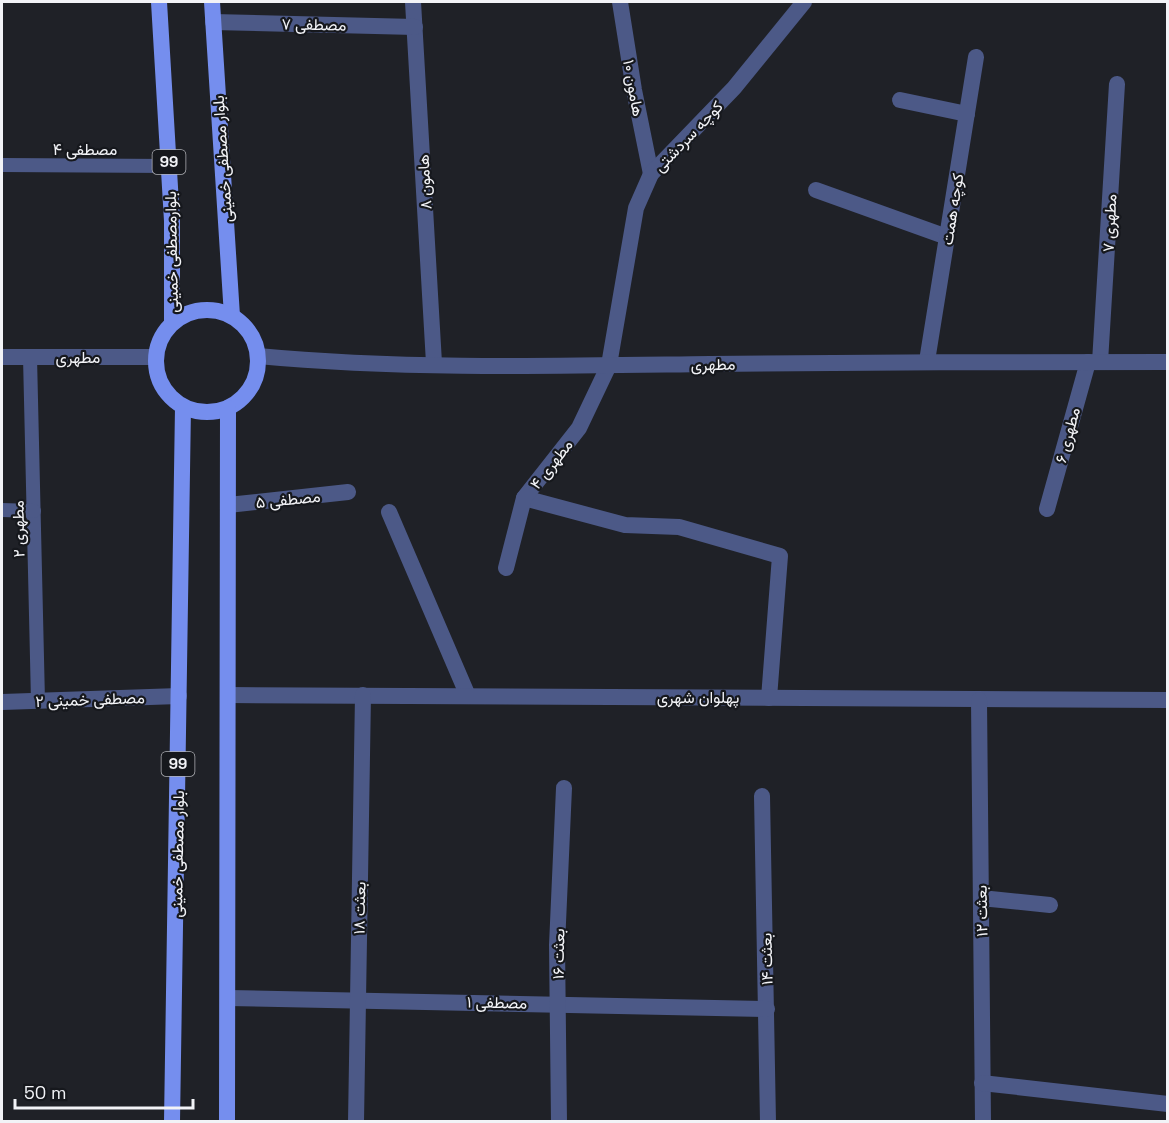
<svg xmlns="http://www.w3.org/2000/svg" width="1169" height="1123" viewBox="0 0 1169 1123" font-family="'Space Grotesk',Vazirmatn,sans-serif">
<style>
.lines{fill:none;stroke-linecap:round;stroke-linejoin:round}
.service{stroke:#4c5987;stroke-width:14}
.minor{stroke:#4c5987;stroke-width:16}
.tertiary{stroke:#4c5987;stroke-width:16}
.primary{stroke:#758eee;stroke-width:16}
.labels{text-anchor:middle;stroke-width:4.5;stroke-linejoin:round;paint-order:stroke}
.shield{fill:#16181d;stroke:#b0b1b6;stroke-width:1.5}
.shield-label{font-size:15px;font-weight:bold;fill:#f2f3f7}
.street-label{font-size:16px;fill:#f2f3f7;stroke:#16181d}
</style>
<rect width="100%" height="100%" fill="#1f2127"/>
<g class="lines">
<g class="service">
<polyline points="2,165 169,166"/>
<polyline points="30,357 38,701"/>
<polyline points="2,510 34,511"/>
</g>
<g class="minor">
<polyline points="413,2 434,363"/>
<polyline points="620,2 634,90 651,174"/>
<polyline points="213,22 415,27"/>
<polyline points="900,100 967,114"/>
<polyline points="816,190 947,237"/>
<polyline points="927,361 976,57"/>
<polyline points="1100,362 1117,84"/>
<polyline points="524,498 625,525 679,527 780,556 769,698"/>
<polyline points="228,505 348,492"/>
<polyline points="1047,509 1088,362"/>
<polyline points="389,512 468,696"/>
<polyline points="506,568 524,498 579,428 609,365 636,208 651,174 734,88 804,2"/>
<polyline points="228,695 1168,700"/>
<polyline points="979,700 983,1122"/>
<polyline points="2,702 179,696"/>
<polyline points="762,796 768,1122"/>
<polyline points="981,898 1050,905"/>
<polyline points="228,998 767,1009"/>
<polyline points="982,1083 1168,1104"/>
<polyline points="356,1122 363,695"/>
<polyline points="559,1122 557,945 564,788"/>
</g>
<g class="tertiary">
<path d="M258,356c149,14 303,10 452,8 153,-2 305,-2 458,-2"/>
<polyline points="2,357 155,357"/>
</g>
<g class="primary">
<polyline points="159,2 172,221 172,323"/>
<polyline points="212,2 232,316"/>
<circle cx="207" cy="361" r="51"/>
<polyline points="172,1122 183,407"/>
<polyline points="227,1122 228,408"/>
</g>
</g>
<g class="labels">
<g class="shield">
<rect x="152.5" y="150" width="33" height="24" rx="4.5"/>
<rect x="161.5" y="752" width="33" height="24" rx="4.5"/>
</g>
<g class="shield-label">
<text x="169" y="167">99</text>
<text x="178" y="769">99</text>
</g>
<g class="street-label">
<text transform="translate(314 24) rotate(1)" y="6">مصطفی ۷</text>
<text transform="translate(634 88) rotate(80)" y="6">هامون ۱۰</text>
<text transform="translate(688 136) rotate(-46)" y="6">کوچه سردشتی</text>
<text x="85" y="155">مصطفی ۴</text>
<text transform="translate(222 159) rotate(-94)" y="6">بلوار مصطفی خمینی</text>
<text transform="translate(424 182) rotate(-93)" y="6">هامون ۸</text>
<text transform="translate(952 209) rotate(-81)" y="6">کوچه همت</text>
<text transform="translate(1109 223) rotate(-87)" y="6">مطهری ۷</text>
<text transform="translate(171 252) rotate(-91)" y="6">بلوارمصطفی خمینی</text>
<text x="78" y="363">مطهری</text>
<text transform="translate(713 364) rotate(-1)" y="6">مطهری</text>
<text transform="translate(1067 435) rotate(-75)" y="6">مطهری ۶</text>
<text transform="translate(551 464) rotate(-52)" y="6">مطهری ۴</text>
<text transform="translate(288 499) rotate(-6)" y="6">مصطفی ۵</text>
<text transform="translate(18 529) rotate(-91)" y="6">مطهری ۲</text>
<text x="698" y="703">پهلوان شهری</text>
<text transform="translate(90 699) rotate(-2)" y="6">مصطفی خمینی ۲</text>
<text transform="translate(177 854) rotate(-89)" y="6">بلوار مصطفی خمینی</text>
<text transform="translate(359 908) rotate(-89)" y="6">بعثت ۱۸</text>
<text transform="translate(981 911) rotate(-91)" y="6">بعثت ۱۲</text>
<text transform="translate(558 954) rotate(-89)" y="6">بعثت ۱۶</text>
<text transform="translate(766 959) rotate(-91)" y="6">بعثت ۱۴</text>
<text transform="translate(497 1002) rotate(1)" y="6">مصطفی ۱</text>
</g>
</g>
<rect width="1169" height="1123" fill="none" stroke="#f2f3f7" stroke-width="6"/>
<path d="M15 1099v9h178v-9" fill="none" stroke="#f2f3f7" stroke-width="3"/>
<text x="24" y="1099" font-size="18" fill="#f2f3f7" stroke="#16181d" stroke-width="4.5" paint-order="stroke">50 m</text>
</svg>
